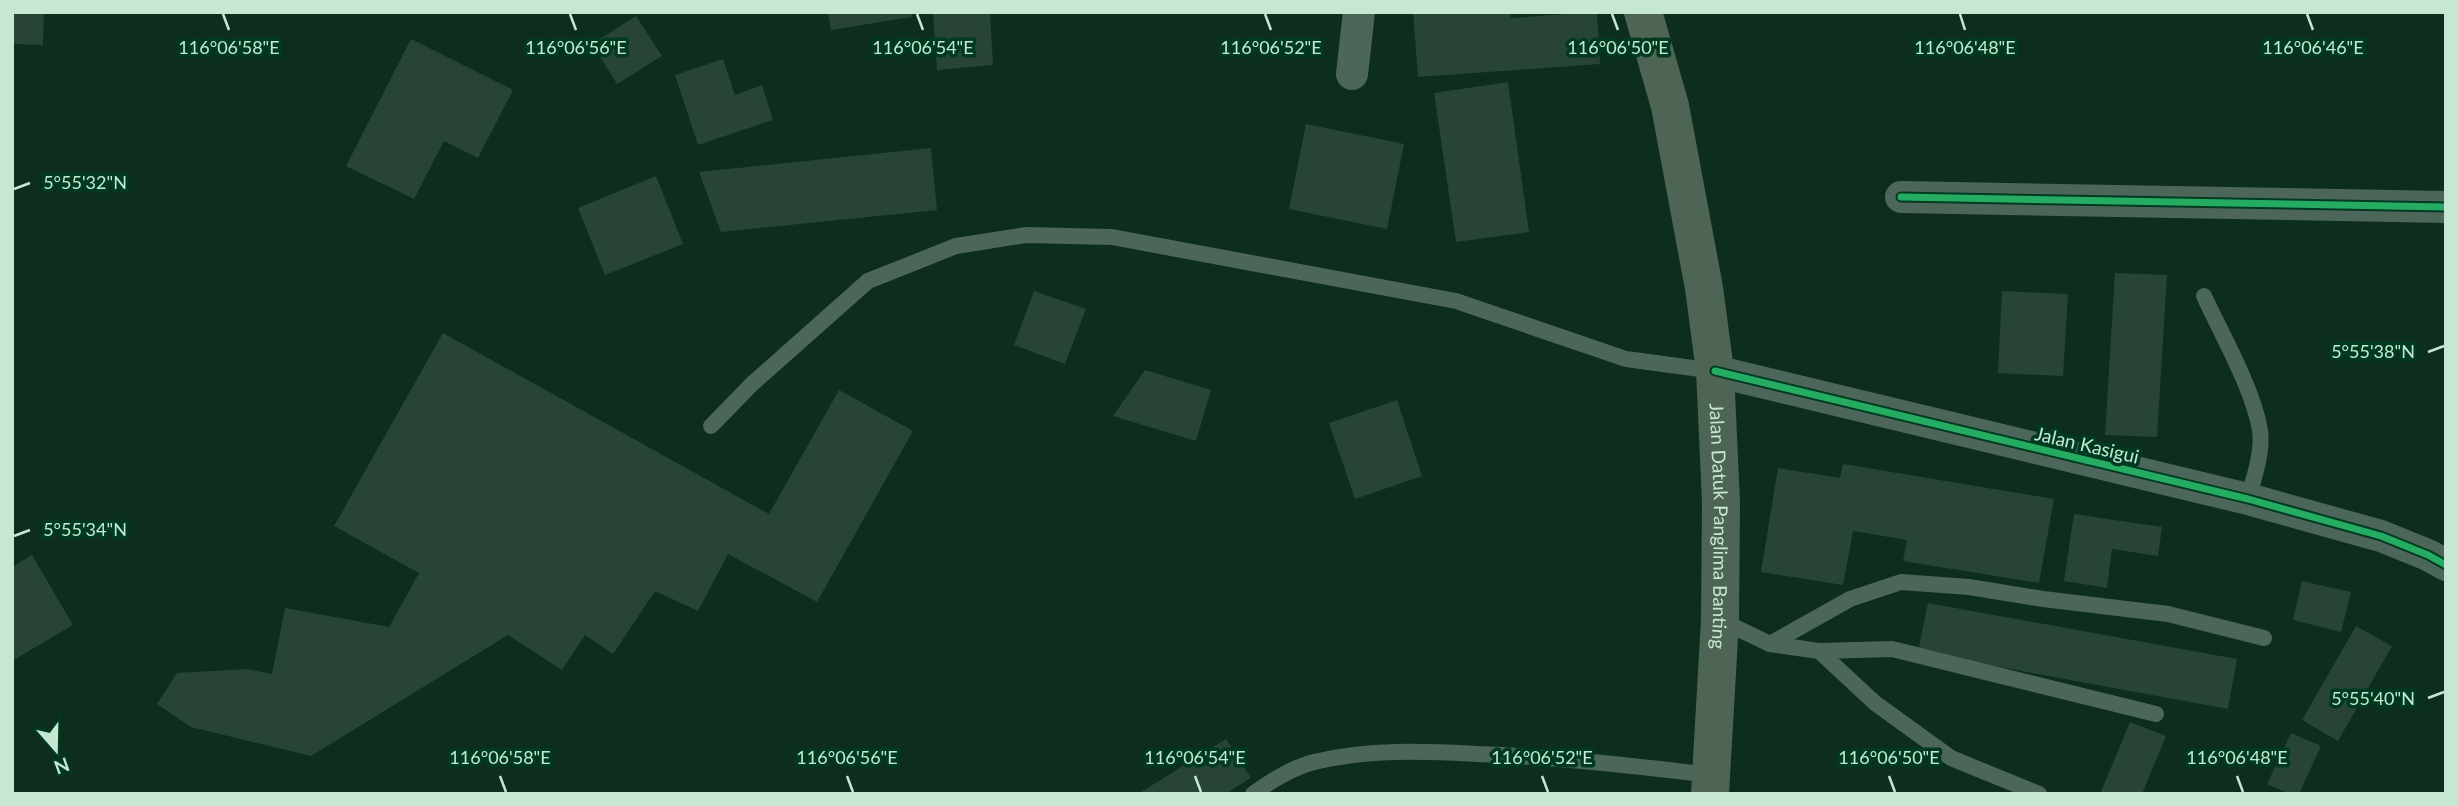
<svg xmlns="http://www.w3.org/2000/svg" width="2458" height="806" viewBox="0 0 2458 806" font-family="Lato,sans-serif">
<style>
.building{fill:#274437}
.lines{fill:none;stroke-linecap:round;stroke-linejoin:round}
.lane{stroke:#4c6659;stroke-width:16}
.street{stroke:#4c6659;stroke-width:32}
.primary{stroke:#4e6454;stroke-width:38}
.cycleway-casing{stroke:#003a21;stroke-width:11}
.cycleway{stroke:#26ab63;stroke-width:7}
.ticks{fill:none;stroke:#c6e8d3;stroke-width:2.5}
.labels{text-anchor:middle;stroke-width:7;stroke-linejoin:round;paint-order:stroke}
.street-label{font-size:19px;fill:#c6e8d3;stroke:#003a21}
.ticks-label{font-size:18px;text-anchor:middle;fill:#c6e8d3;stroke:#003a21;stroke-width:7;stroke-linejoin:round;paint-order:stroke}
</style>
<rect width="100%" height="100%" fill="#0d2d1f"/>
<g class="building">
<polygon points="12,12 44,12 43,45 12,44"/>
<polygon points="828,12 912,12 912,17 831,30"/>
<polygon points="933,12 990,12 993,65 937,70"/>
<polygon points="1413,12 1511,12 1511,18 1597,12 1600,64 1418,77"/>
<polygon points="636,16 662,56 617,84 592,44"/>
<polygon points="411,39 513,90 478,158 444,141 414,199 346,166"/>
<polygon points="723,59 735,95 762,85 773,120 698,145 675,75"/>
<polygon points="1508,82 1529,232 1456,242 1434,93"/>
<polygon points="1306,124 1404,144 1387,229 1289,209"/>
<polygon points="931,148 937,210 721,232 699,172"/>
<polygon points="656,176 683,244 605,275 578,208"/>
<polygon points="2115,273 2167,275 2157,437 2105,435"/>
<polygon points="1034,291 1086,309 1065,364 1014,345"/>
<polygon points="2002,291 2068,294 2063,376 1998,373"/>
<polygon points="443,333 769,514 839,390 913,431 817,602 728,554 698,611 655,591 613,654 585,635 562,670 508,635 311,756 191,727 157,704 177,673 246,669 272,674 285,608 389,627 419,573 334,526"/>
<polygon points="1145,370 1211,390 1196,441 1113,416"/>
<polygon points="1397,400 1422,476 1355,499 1329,423"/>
<polygon points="1843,464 2054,499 2039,583 1903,561 1907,540 1853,531 1843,585 1761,572 1778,468 1840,478"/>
<polygon points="2074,514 2162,527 2158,556 2112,549 2107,588 2064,581"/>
<polygon points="32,555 73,625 12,661 12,567"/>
<polygon points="2302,581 2351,592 2341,632 2293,620"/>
<polygon points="1928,603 2237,659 2228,709 1918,652"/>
<polygon points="2356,626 2392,646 2338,741 2302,720"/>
<polygon points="2130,722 2166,736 2142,794 2100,794"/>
<polygon points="2291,733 2321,746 2299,794 2290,794 2267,784"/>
<polygon points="1226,739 1251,778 1225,794 1138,794"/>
</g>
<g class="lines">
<g class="lane">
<path d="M2204,296c18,39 49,93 56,134 3,23 -6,47 -12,69"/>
<polyline points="711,426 752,384 868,281 956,246 1026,235 1112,237 1456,301 1626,359 1715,371"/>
<polyline points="1720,620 1770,644 1819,651 1892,649 2156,714"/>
<polyline points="1770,644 1850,599 1901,582 1969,587 2043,599 2168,614 2264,638"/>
<polyline points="1819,651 1875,703 1951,758 2039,794"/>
<path d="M1253,794c19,-14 38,-26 61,-32 54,-13 109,-11 164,-8 78,3 156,12 234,21"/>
</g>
<g class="street">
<polyline points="1352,74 1359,12"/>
<polyline points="1901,197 2446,207"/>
<polyline points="1715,371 2248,499 2381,536 2428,555 2446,565"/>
</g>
<path class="primary" id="s1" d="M1643,12l27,94 34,182 11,83 6,131 -1,118 -10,174"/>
<g class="cycleway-casing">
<g id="cycleway">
<polyline points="1901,197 2446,207"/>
<polyline points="1715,371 2248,499 2381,536 2428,555 2446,565"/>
</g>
</g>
<use href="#cycleway" class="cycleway"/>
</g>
<path class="ticks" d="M223,14l6,16M570,14l6,16M917,14l6,16M1265,14l6,16M1612,14l6,16M1960,14l5,16M2307,14l6,16M14,189l16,-6M2428,352l16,-6M14,536l16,-6M2428,698l16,-6M500,776l6,16M847,776l6,16M1195,776l6,16M1542,776l6,16M1889,776l6,16M2237,776l6,16"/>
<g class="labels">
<g class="street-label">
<text transform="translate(2087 445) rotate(13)" y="7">Jalan Kasigui</text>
<text dy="7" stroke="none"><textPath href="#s1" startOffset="522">Jalan Datuk Panglima Banting</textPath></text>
</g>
</g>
<g class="ticks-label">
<text x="229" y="54">116°06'58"E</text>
<text x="576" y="54">116°06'56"E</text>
<text x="923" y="54">116°06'54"E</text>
<text x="1271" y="54">116°06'52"E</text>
<text x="1618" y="54">116°06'50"E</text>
<text x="1965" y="54">116°06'48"E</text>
<text x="2313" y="54">116°06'46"E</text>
<text x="85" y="189">5°55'32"N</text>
<text x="2373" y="358">5°55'38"N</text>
<text x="85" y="536">5°55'34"N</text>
<text x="2373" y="705">5°55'40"N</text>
<text x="500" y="764">116°06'58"E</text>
<text x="847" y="764">116°06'56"E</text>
<text x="1195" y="764">116°06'54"E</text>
<text x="1542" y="764">116°06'52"E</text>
<text x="1889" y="764">116°06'50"E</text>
<text x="2237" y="764">116°06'48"E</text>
</g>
<rect width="2458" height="806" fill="none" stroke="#c6e8d3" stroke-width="28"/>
<g transform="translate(56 750) rotate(160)" stroke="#003a21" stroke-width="5" paint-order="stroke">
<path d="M0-5L12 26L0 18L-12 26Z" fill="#c6e8d3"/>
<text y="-10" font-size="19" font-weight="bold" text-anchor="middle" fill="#c6e8d3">N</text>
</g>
</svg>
